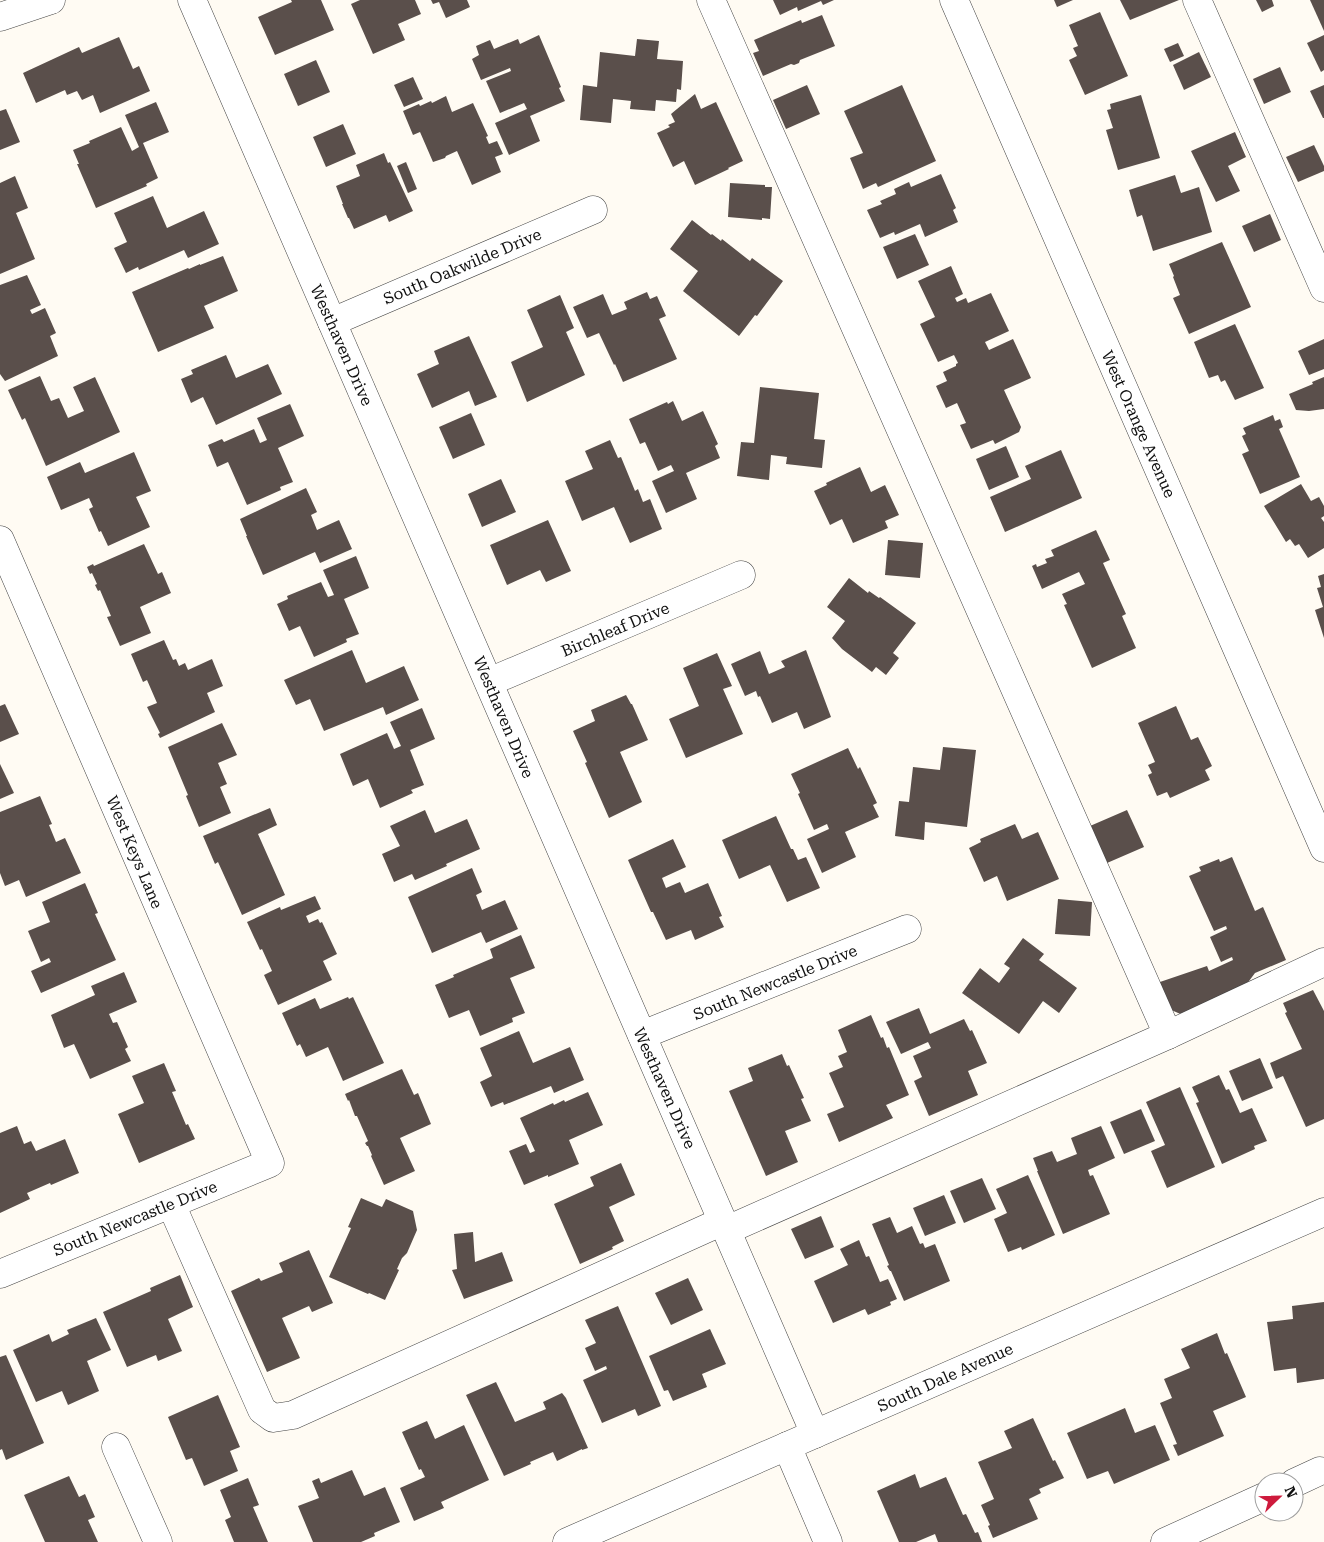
<svg xmlns="http://www.w3.org/2000/svg" width="1324" height="1542" viewBox="0 0 1324 1542" font-family="'Roboto Serif',serif">
<style>
.building{fill:#5a4f4b}
.lines{fill:none;stroke-linecap:round;stroke-linejoin:round}
.minor-casing{stroke:#434343;stroke-width:29}
.minor{stroke:#fff;stroke-width:28}
.labels{text-anchor:middle;stroke-width:5;stroke-linejoin:round;paint-order:stroke}
.street-label{font-size:16px;fill:#101010;stroke:#fff}
</style>
<rect width="100%" height="100%" fill="#fffbf3"/>
<g class="building">
<polygon points="291,0 321,0 334,30 275,55 258,17 292,2"/>
<polygon points="360,0 415,0 421,14 398,24 405,40 373,54 351,4"/>
<polygon points="431,0 467,0 470,7 446,18 439,2 433,4"/>
<polygon points="773,0 834,0 823,5 821,1 798,11 797,7 780,15"/>
<polygon points="1054,0 1073,0 1057,7"/>
<polygon points="1120,0 1179,0 1130,20"/>
<polygon points="1256,0 1272,0 1274,6 1262,12"/>
<polygon points="1310,0 1324,0 1324,31"/>
<polygon points="1100,12 1128,76 1085,95 1069,60 1077,56 1073,48 1078,46 1069,25"/>
<polygon points="822,15 835,46 800,60 799,63 794,65 791,64 763,76 753,53 759,51 754,40 801,20 802,23"/>
<polygon points="539,35 561,87 559,88 565,101 530,116 540,141 509,155 495,123 527,109 524,103 500,113 486,81 511,71 510,68 481,80 472,59 479,55 476,46 490,40 494,49 518,39 520,44"/>
<polygon points="1324,35 1324,70 1321,72 1307,43"/>
<polygon points="119,37 133,69 139,66 150,91 100,113 93,95 82,100 77,91 67,95 65,90 36,103 23,73 79,47 82,53"/>
<polygon points="637,39 659,41 657,59 683,61 681,90 677,89 676,102 656,100 655,111 630,109 631,101 613,99 611,123 580,120 583,85 597,87 600,52 635,56"/>
<polygon points="1178,43 1184,56 1170,62 1164,49"/>
<polygon points="1199,52 1211,77 1184,90 1173,65"/>
<polygon points="316,60 330,92 298,106 284,74"/>
<polygon points="1280,67 1291,92 1264,104 1253,79"/>
<polygon points="413,77 423,99 404,107 394,85"/>
<polygon points="807,85 820,114 786,129 773,100"/>
<polygon points="902,85 936,161 878,187 876,183 863,189 850,158 863,153 844,111"/>
<polygon points="1324,85 1324,118 1323,118 1310,91"/>
<polygon points="695,94 701,109 716,102 743,161 728,168 729,169 695,185 684,161 673,167 657,133 670,127 668,125 675,122 671,114"/>
<polygon points="1141,95 1160,158 1118,170 1106,130 1113,128 1107,110 1111,109 1110,104"/>
<polygon points="446,96 452,112 473,103 488,136 486,137 489,144 497,141 503,154 495,157 501,172 472,185 457,151 446,156 445,158 433,162 420,132 413,135 403,111 419,104 420,106 431,101 432,103"/>
<polygon points="156,102 169,132 143,143 158,178 146,184 147,186 96,208 77,164 79,164 73,150 90,143 89,141 121,127 132,151 139,147 125,115"/>
<polygon points="6,109 20,142 0,150 0,111"/>
<polygon points="343,124 356,154 326,167 313,137"/>
<polygon points="1235,132 1246,157 1228,166 1240,191 1216,202 1191,151"/>
<polygon points="1314,145 1324,166 1324,171 1298,182 1286,157"/>
<polygon points="384,153 388,163 390,162 413,211 389,222 386,215 354,229 349,218 348,218 342,204 343,204 336,186 360,176 356,165"/>
<polygon points="406,162 417,189 408,193 397,166"/>
<polygon points="941,174 956,208 953,210 958,222 925,237 920,224 895,235 894,232 880,238 867,210 882,204 880,201 896,194 894,189 909,182 911,187"/>
<polygon points="1175,175 1181,193 1199,187 1212,232 1153,251 1142,215 1137,217 1129,190"/>
<polygon points="15,176 28,208 16,213 35,259 0,274 0,183"/>
<polygon points="730,183 765,185 765,187 772,187 770,219 762,218 762,220 728,217"/>
<polygon points="153,196 167,228 204,211 219,244 188,258 184,250 139,270 138,267 126,273 114,248 127,242 114,213"/>
<polygon points="1270,214 1281,240 1254,252 1242,226"/>
<polygon points="692,220 711,235 712,234 721,241 722,239 750,261 752,258 783,281 757,316 755,315 739,336 683,291 698,271 670,249"/>
<polygon points="915,234 929,265 897,279 883,247"/>
<polygon points="1222,242 1251,307 1189,334 1173,298 1180,295 1173,277 1174,276 1169,264"/>
<polygon points="223,256 238,291 204,306 214,328 158,352 132,292 188,268 189,269 200,264 200,265"/>
<polygon points="951,266 963,294 955,298 957,302 966,298 968,303 991,293 1009,331 985,342 989,350 1013,339 1031,378 1004,390 1021,427 1019,432 995,444 993,440 971,449 960,425 966,423 957,403 946,408 936,386 947,381 943,372 956,366 956,364 958,363 954,355 938,362 920,324 935,317 918,281"/>
<polygon points="27,275 41,305 30,310 32,314 45,308 56,333 50,336 58,356 5,381 0,374 0,285"/>
<polygon points="647,292 650,299 657,296 666,316 659,319 677,359 623,382 615,364 614,365 599,333 587,338 573,307 603,294 612,315 627,309 624,302"/>
<polygon points="560,295 574,328 566,332 585,375 527,402 511,362 543,347 527,310"/>
<polygon points="1235,324 1264,388 1235,400 1225,380 1221,382 1218,375 1209,378 1194,342"/>
<polygon points="469,336 497,397 475,406 469,391 432,408 417,374 439,364 434,351"/>
<polygon points="1324,339 1324,369 1309,375 1298,351"/>
<polygon points="226,355 236,378 268,364 282,394 216,425 203,397 191,403 181,379 193,374 191,370"/>
<polygon points="40,376 51,401 59,398 68,418 84,411 73,387 95,377 120,432 46,466 25,418 22,420 8,390"/>
<polygon points="1324,377 1324,409 1309,411 1296,410 1289,394 1313,384 1312,382"/>
<polygon points="760,387 819,393 814,439 825,440 822,468 786,464 787,457 771,455 769,480 737,476 741,442 754,443"/>
<polygon points="673,401 682,421 703,411 718,444 715,446 720,458 686,473 697,499 666,513 652,481 674,471 671,465 658,471 645,442 640,444 629,419 667,402 668,404"/>
<polygon points="290,404 304,436 278,448 293,482 280,487 281,490 247,505 228,462 217,467 208,445 222,439 224,442 254,429 260,443 267,440 257,418"/>
<polygon points="471,413 485,445 453,459 439,427"/>
<polygon points="1273,415 1275,421 1280,419 1283,427 1279,429 1300,477 1260,494 1242,454 1249,451 1242,436 1246,434 1243,428"/>
<polygon points="610,440 618,458 621,457 635,491 638,489 643,502 650,499 662,529 630,543 614,507 582,521 565,481 593,469 585,451"/>
<polygon points="1006,446 1019,477 989,490 976,459"/>
<polygon points="1061,450 1082,498 1005,532 990,497 1031,479 1025,466"/>
<polygon points="134,452 151,491 136,497 150,527 108,546 101,531 99,532 89,509 93,507 89,498 61,510 47,477 80,462 85,473"/>
<polygon points="860,467 871,492 885,485 899,515 885,521 888,528 853,543 842,519 830,525 814,491 827,485 826,483"/>
<polygon points="501,479 516,512 482,527 468,494"/>
<polygon points="1301,484 1311,501 1319,497 1324,506 1324,516 1321,518 1324,522 1324,548 1308,558 1299,544 1295,546 1290,539 1286,542 1264,506"/>
<polygon points="306,488 317,512 311,515 317,530 339,520 352,549 320,563 315,552 263,575 246,536 247,536 240,519"/>
<polygon points="548,520 571,571 546,582 540,570 507,585 490,545"/>
<polygon points="1096,530 1110,560 1103,563 1126,614 1122,616 1136,648 1092,668 1064,605 1067,604 1062,594 1085,584 1079,572 1042,589 1032,566 1036,564 1037,567 1047,563 1045,559 1054,556 1051,550"/>
<polygon points="888,540 923,543 920,578 885,575"/>
<polygon points="144,544 158,574 162,572 171,593 140,607 151,633 120,646 107,617 111,616 100,590 98,591 95,585 97,584 92,573 90,574 87,567 93,564 94,566"/>
<polygon points="356,556 369,588 344,599 359,634 346,639 347,642 314,657 300,626 289,631 277,604 288,599 287,596 321,582 328,597 334,595 323,570"/>
<polygon points="1324,574 1324,638 1315,610 1323,607 1317,588 1321,587 1318,576"/>
<polygon points="849,578 868,593 869,591 879,598 880,597 916,623 893,653 899,658 886,675 876,667 872,672 842,649 832,638 845,621 827,607"/>
<polygon points="164,640 173,660 176,659 179,666 185,663 188,670 212,659 223,686 207,693 215,712 160,738 158,734 160,733 147,707 157,703 147,680 143,682 131,654"/>
<polygon points="352,650 366,683 404,666 419,700 386,715 383,707 324,731 310,699 296,705 284,680"/>
<polygon points="806,650 831,717 804,729 797,712 772,723 760,696 758,697 756,691 745,696 731,664 760,651 769,674 785,667 781,661"/>
<polygon points="717,653 732,686 723,689 743,734 686,758 669,719 699,706 683,668"/>
<polygon points="626,695 631,704 632,704 648,740 620,752 642,802 609,818 585,763 587,762 573,731 595,721 591,710"/>
<polygon points="5,704 19,734 0,742 0,706"/>
<polygon points="1176,706 1191,740 1198,737 1212,766 1205,770 1210,780 1170,798 1167,792 1157,796 1148,775 1152,773 1148,765 1155,762 1138,723"/>
<polygon points="422,708 435,739 410,750 424,785 411,790 413,793 380,808 368,779 353,786 340,754 387,733 394,749 401,746 390,722"/>
<polygon points="222,723 237,755 218,763 227,784 220,787 231,813 199,827 186,796 188,795 168,747"/>
<polygon points="943,747 976,750 967,827 925,822 924,840 895,836 899,801 909,802 913,767 940,770"/>
<polygon points="848,748 858,769 860,767 877,803 873,805 879,817 845,832 856,857 822,873 807,839 829,829 827,824 814,830 798,794 800,793 791,774"/>
<polygon points="0,764 14,793 0,799"/>
<polygon points="40,796 52,824 49,825 56,842 65,838 81,873 26,897 19,880 5,886 0,873 0,812"/>
<polygon points="270,808 277,825 258,834 285,895 242,915 218,862 215,864 203,836"/>
<polygon points="425,810 435,833 467,819 480,849 446,864 447,866 415,880 412,874 394,882 382,854 400,846 390,826"/>
<polygon points="1127,810 1144,847 1107,863 1090,826"/>
<polygon points="776,816 791,849 793,849 798,860 806,857 820,888 787,902 770,865 739,879 722,840"/>
<polygon points="1015,824 1022,839 1038,832 1059,879 1007,901 997,876 984,882 969,848 981,842 980,839"/>
<polygon points="673,839 686,867 662,878 666,888 680,882 685,893 708,883 722,916 719,917 724,927 695,940 691,930 666,940 653,912 651,912 628,860"/>
<polygon points="1232,857 1255,911 1263,907 1286,960 1255,973 1246,985 1185,1016 1169,1009 1157,983 1207,966 1209,971 1233,960 1232,957 1221,962 1210,937 1227,929 1226,926 1214,931 1189,876 1201,871 1199,867 1219,859 1220,862"/>
<polygon points="472,868 482,892 476,895 482,910 505,900 518,929 486,943 481,932 432,953 408,897"/>
<polygon points="85,883 98,913 95,914 116,960 41,993 31,971 51,962 49,958 41,962 28,931 50,922 42,902"/>
<polygon points="315,896 321,909 306,916 309,923 318,919 320,923 322,922 337,954 323,961 332,980 278,1005 264,975 272,971 262,949 260,950 247,922 280,907 281,910"/>
<polygon points="1058,899 1092,902 1090,936 1055,934"/>
<polygon points="521,935 535,968 510,978 525,1013 512,1018 513,1022 480,1036 469,1010 449,1018 435,985 454,977 453,975 493,958 490,949"/>
<polygon points="1023,938 1044,954 1039,960 1077,988 1059,1013 1043,1001 1019,1034 962,993 980,968 999,983 1010,968 1004,964"/>
<polygon points="124,972 137,1002 109,1014 113,1023 117,1022 128,1047 125,1049 131,1061 90,1079 74,1044 64,1048 51,1015 95,995 91,986"/>
<polygon points="1313,990 1324,1011 1324,1119 1306,1127 1283,1076 1276,1079 1270,1063 1302,1049 1285,1013 1287,1012 1283,1003"/>
<polygon points="348,997 349,999 353,997 384,1063 343,1081 328,1047 306,1057 300,1044 297,1046 282,1013 315,998 320,1009"/>
<polygon points="919,1008 930,1034 964,1019 970,1031 972,1030 987,1063 968,1071 978,1095 929,1116 914,1081 922,1077 913,1056 931,1048 928,1042 901,1054 886,1022"/>
<polygon points="871,1015 881,1038 883,1037 887,1048 889,1047 909,1095 886,1105 893,1118 839,1142 827,1114 844,1107 829,1073 843,1067 838,1056 847,1052 838,1030"/>
<polygon points="519,1031 533,1063 570,1047 584,1080 554,1093 551,1086 504,1105 503,1102 491,1107 480,1082 492,1076 480,1048"/>
<polygon points="782,1054 787,1066 789,1065 804,1098 801,1099 811,1121 785,1131 798,1162 766,1176 729,1091 753,1081 748,1068"/>
<polygon points="1260,1058 1273,1088 1242,1101 1229,1071"/>
<polygon points="164,1063 176,1091 172,1092 186,1125 188,1124 195,1139 139,1163 118,1114 144,1103 132,1076"/>
<polygon points="402,1069 414,1095 418,1093 431,1124 400,1138 415,1171 384,1185 371,1156 372,1155 368,1146 367,1146 365,1143 368,1141 357,1116 355,1116 349,1100 348,1101 345,1094"/>
<polygon points="1219,1075 1226,1090 1229,1089 1240,1113 1252,1108 1267,1141 1254,1146 1255,1149 1222,1164 1196,1103 1199,1102 1192,1087"/>
<polygon points="1180,1087 1215,1167 1167,1188 1151,1151 1165,1145 1146,1102"/>
<polygon points="588,1092 603,1125 569,1140 579,1164 548,1177 548,1175 524,1185 509,1151 526,1144 530,1153 535,1151 520,1118 553,1103 554,1105 564,1100 565,1102"/>
<polygon points="1141,1109 1155,1141 1124,1154 1110,1122"/>
<polygon points="17,1126 24,1144 31,1141 36,1151 65,1139 79,1173 51,1185 50,1183 27,1193 30,1199 0,1213 0,1133"/>
<polygon points="1101,1126 1115,1158 1088,1170 1090,1176 1093,1175 1110,1214 1063,1234 1037,1171 1038,1171 1033,1158 1052,1151 1057,1162 1077,1154 1071,1138"/>
<polygon points="621,1163 635,1195 609,1207 624,1241 612,1247 613,1249 580,1264 554,1204 594,1186 590,1177"/>
<polygon points="1028,1175 1055,1235 1022,1250 1021,1247 1008,1252 994,1219 1007,1213 996,1189"/>
<polygon points="982,1178 996,1209 964,1223 950,1191"/>
<polygon points="944,1195 956,1223 925,1236 913,1208"/>
<polygon points="361,1198 382,1207 386,1199 413,1211 417,1230 407,1253 402,1258 397,1269 399,1270 385,1300 369,1293 368,1294 329,1277 351,1228 348,1227"/>
<polygon points="821,1216 834,1247 805,1259 791,1229"/>
<polygon points="890,1217 897,1233 912,1226 920,1244 923,1243 925,1248 935,1244 950,1281 904,1301 891,1271 890,1271 887,1266 889,1265 872,1224"/>
<polygon points="473,1232 475,1262 502,1252 513,1281 464,1299 452,1270 457,1269 454,1234"/>
<polygon points="859,1240 866,1257 869,1256 880,1282 888,1279 897,1299 890,1302 891,1305 868,1315 865,1309 833,1323 814,1281 848,1265 840,1249"/>
<polygon points="309,1250 333,1303 312,1312 309,1306 282,1318 300,1358 267,1372 231,1291 259,1278 261,1281 283,1272 279,1263"/>
<polygon points="180,1275 193,1307 168,1319 182,1351 158,1361 156,1355 127,1367 103,1312 151,1291 150,1288"/>
<polygon points="688,1278 703,1310 671,1325 655,1293"/>
<polygon points="1324,1302 1324,1379 1297,1383 1296,1368 1274,1371 1267,1322 1293,1319 1292,1306"/>
<polygon points="618,1306 661,1406 638,1416 635,1409 602,1423 583,1380 607,1369 606,1366 595,1371 585,1348 596,1343 585,1320"/>
<polygon points="96,1318 111,1350 87,1361 99,1391 68,1405 62,1391 36,1402 13,1350 49,1334 52,1342 69,1334 67,1330"/>
<polygon points="710,1329 726,1364 702,1374 707,1387 673,1401 668,1390 664,1391 649,1356"/>
<polygon points="1217,1333 1225,1354 1227,1353 1246,1397 1213,1411 1224,1436 1178,1456 1173,1445 1177,1444 1160,1403 1172,1398 1164,1379 1190,1368 1181,1349"/>
<polygon points="6,1355 44,1443 6,1460 2,1449 0,1450 0,1357"/>
<polygon points="496,1382 515,1422 546,1409 543,1402 562,1393 566,1398 588,1448 582,1450 582,1449 557,1461 553,1452 530,1462 531,1464 504,1476 466,1395"/>
<polygon points="218,1395 240,1447 230,1451 238,1471 204,1486 192,1458 186,1460 168,1417"/>
<polygon points="1125,1408 1135,1433 1155,1425 1170,1460 1114,1484 1108,1471 1087,1479 1067,1433"/>
<polygon points="1033,1418 1053,1461 1055,1460 1064,1478 1039,1489 1041,1493 1029,1499 1038,1519 993,1538 988,1526 990,1525 981,1505 994,1499 978,1462 1012,1448 1004,1431"/>
<polygon points="427,1421 435,1439 464,1425 489,1480 441,1502 444,1508 414,1521 400,1488 425,1477 421,1469 419,1470 402,1432"/>
<polygon points="352,1470 364,1496 385,1487 400,1522 374,1533 375,1536 361,1542 313,1542 298,1506 319,1498 312,1481 319,1478 321,1483"/>
<polygon points="915,1474 920,1488 946,1477 963,1515 966,1514 975,1533 978,1532 982,1542 938,1542 935,1534 916,1542 899,1542 877,1491"/>
<polygon points="69,1476 79,1497 85,1494 95,1517 88,1520 98,1542 45,1542 24,1495"/>
<polygon points="248,1478 259,1505 253,1507 268,1542 234,1542 225,1520 231,1517 220,1490"/>
</g>
<g class="lines">
<g class="minor-casing">
<g id="minor">
<polyline points="192,0 815,1434"/>
<polyline points="711,0 1168,1035"/>
<polyline points="954,0 1324,848"/>
<polyline points="1197,0 1324,288"/>
<polyline points="0,17 51,0"/>
<polyline points="332,322 593,210"/>
<polyline points="0,540 270,1163 0,1274"/>
<polyline points="489,682 741,575"/>
<polyline points="642,1035 907,929"/>
<polyline points="171,1204 262,1410 273,1418 293,1415 723,1221"/>
<polyline points="727,1230 1168,1035 1324,962"/>
<polyline points="787,1446 828,1542"/>
<polyline points="116,1447 158,1542"/>
<polyline points="1294,1483 1320,1471"/>
<polyline points="567,1542 1324,1212"/>
<polyline points="1165,1542 1264,1497"/>
</g>
</g>
<use href="#minor" class="minor"/>
</g>
<g class="labels">
<g class="street-label">
<text transform="translate(462 266) rotate(-23)" y="6">South Oakwilde Drive</text>
<text transform="translate(342 345) rotate(66)" y="6">Westhaven Drive</text>
<text transform="translate(1139 424) rotate(66)" y="6">West Orange Avenue</text>
<text transform="translate(615 629) rotate(-23)" y="6">Birchleaf Drive</text>
<text transform="translate(504 717) rotate(67)" y="6">Westhaven Drive</text>
<text transform="translate(135 852) rotate(67)" y="6">West Keys Lane</text>
<text transform="translate(775 982) rotate(-22)" y="6">South Newcastle Drive</text>
<text transform="translate(665 1088) rotate(66)" y="6">Westhaven Drive</text>
<text transform="translate(135 1218) rotate(-22)" y="6">South Newcastle Drive</text>
<text transform="translate(945 1377) rotate(-24)" y="6">South Dale Avenue</text>
</g>
</g>
<g transform="translate(1279 1497) rotate(67)"><circle r="24" fill="#ffffff" stroke="#9f9f9f"/>
<path d="M0-4L9 19L0 12L-9 19Z" fill="#ce1a3c"/>
<text y="-8" font-size="14" font-weight="bold" text-anchor="middle" fill="#101010">N</text>
</g>
</svg>
